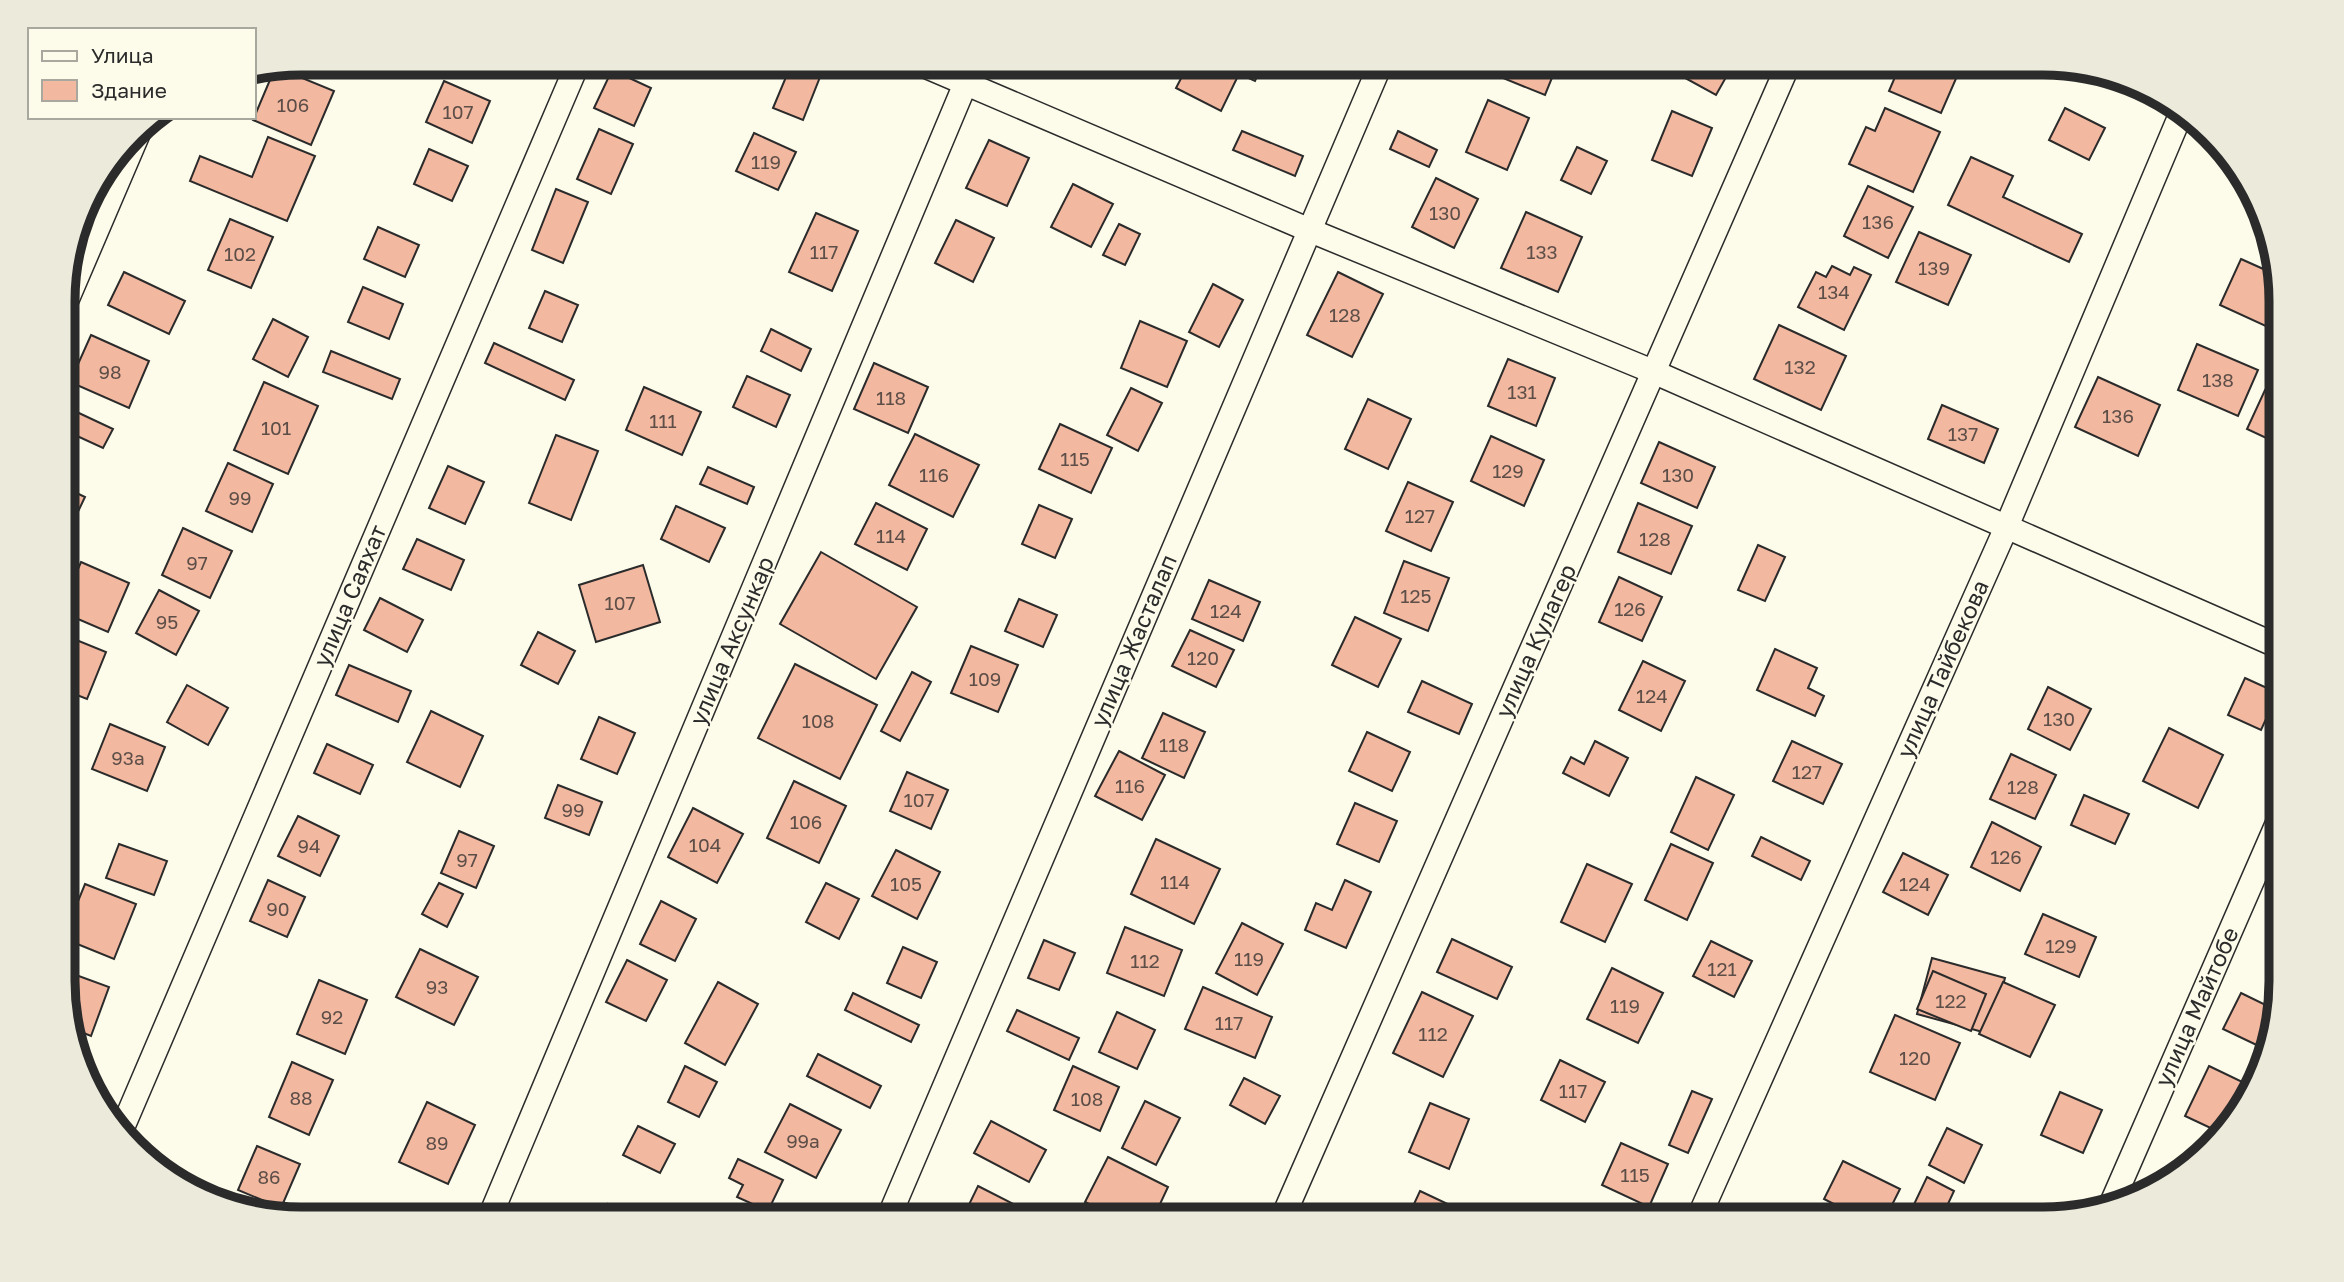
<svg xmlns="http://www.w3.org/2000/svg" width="2344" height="1282" viewBox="0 0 2344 1282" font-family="'Golos Text',sans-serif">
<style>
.building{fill:#f2b8a0;stroke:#2b2b2b;stroke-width:2}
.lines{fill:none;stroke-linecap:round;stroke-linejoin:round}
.minor-casing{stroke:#2b2b2b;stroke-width:26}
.minor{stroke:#fdfbea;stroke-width:23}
.labels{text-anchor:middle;stroke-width:5;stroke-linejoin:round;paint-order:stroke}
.number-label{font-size:19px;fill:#5d4e48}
.street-label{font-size:23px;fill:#2b2b2b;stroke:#fdfbea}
.rim{fill:none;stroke:#2b2b2b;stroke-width:9}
</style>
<rect width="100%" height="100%" fill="#fdfbea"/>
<g class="building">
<polygon points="1071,63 1091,63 1087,71"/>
<polygon points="1189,63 1211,63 1238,76 1221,111 1176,88"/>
<polygon points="1215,63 1263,63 1255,81"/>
<polygon points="1503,63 1558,63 1545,95 1498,76"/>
<polygon points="1670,63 1734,63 1716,95 1667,68"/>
<polygon points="1901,63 1933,63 1958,74 1941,113 1889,91"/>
<polygon points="791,65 820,77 803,120 773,108"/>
<polygon points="275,68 278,68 334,91 311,145 253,120"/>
<polygon points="612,70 651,88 634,126 594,108"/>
<polygon points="444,81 490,101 472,143 426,122"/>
<polygon points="1488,100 1529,118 1507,170 1466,152"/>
<polygon points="1885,108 1940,132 1913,192 1849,164 1866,127 1875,131"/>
<polygon points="2065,108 2105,128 2089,160 2049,140"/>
<polygon points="1672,111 1712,128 1692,176 1652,160"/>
<polygon points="599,129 633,144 611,194 577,179"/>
<polygon points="1242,131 1303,156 1295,176 1233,150"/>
<polygon points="1398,131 1437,150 1429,167 1390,149"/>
<polygon points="754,133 796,152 778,190 736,171"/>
<polygon points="268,137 315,156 287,221 190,181 200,156 252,177"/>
<polygon points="989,140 1029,158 1007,206 966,188"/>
<polygon points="2215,146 2237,166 2212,154"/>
<polygon points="1577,147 1607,161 1591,194 1561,180"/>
<polygon points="429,149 468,166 452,201 414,184"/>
<polygon points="1971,157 2013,176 2003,197 2082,234 2069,262 1948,205"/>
<polygon points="1436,178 1478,199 1454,248 1412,227"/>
<polygon points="1073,184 1113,204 1091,247 1051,227"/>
<polygon points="1868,186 1913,207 1888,258 1844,236"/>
<polygon points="556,189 588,202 563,263 532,250"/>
<polygon points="1526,212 1582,237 1558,292 1501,268"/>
<polygon points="816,213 858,231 832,291 789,272"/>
<polygon points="230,219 273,237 251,288 208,270"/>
<polygon points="956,220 994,238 973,282 935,263"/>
<polygon points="1119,224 1140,234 1125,265 1103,255"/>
<polygon points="378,227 419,245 405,277 364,259"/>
<polygon points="1919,232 1971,255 1948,305 1896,282"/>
<polygon points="2241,259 2279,276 2279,308 2270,328 2220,305"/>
<polygon points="1832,266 1850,275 1854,267 1871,275 1844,330 1798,307 1816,272 1826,277"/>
<polygon points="124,272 185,301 169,334 108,305"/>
<polygon points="1338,272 1383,294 1352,357 1307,335"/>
<polygon points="1213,284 1243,300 1219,347 1189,332"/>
<polygon points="363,287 403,304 389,339 348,322"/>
<polygon points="545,291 578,305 562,342 529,328"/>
<polygon points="273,319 308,337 288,377 253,359"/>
<polygon points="1140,321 1187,341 1167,387 1121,368"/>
<polygon points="1779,325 1846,356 1821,410 1754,379"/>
<polygon points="771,329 811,349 801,371 761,351"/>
<polygon points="91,335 149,361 129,408 70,382"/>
<polygon points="494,343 574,380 565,400 485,363"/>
<polygon points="2197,344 2258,370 2238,416 2178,390"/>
<polygon points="331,351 400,379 392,399 323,372"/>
<polygon points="1508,359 1555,378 1536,426 1488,406"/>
<polygon points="874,363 928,387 908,433 854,409"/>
<polygon points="747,376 790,395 776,427 733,407"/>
<polygon points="2098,377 2160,405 2138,456 2075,427"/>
<polygon points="264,382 318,406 288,474 234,450"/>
<polygon points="644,387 701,412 682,455 626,430"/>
<polygon points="1131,388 1162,403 1138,451 1107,435"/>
<polygon points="2265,390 2279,396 2279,444 2247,429"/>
<polygon points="1368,399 1411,419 1388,469 1345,449"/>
<polygon points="1942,405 1998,429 1984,463 1928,439"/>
<polygon points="64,406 113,429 103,448 64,430"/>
<polygon points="1060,424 1112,448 1091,493 1039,469"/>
<polygon points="915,434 979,465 953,517 889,485"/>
<polygon points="556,435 598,451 571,520 529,503"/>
<polygon points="1491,436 1544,460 1524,506 1471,481"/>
<polygon points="1659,442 1715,467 1697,508 1641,483"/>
<polygon points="228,463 273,484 252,532 206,511"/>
<polygon points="448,466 484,482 465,524 429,508"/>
<polygon points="708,467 754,487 747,504 700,484"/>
<polygon points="1408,482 1453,502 1431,551 1386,531"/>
<polygon points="64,487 85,497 64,541"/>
<polygon points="876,503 927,529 907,570 855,544"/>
<polygon points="1638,503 1692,526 1671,574 1618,552"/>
<polygon points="1039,505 1072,519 1055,558 1022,544"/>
<polygon points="676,506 725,528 709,562 661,539"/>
<polygon points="183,528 232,551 210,598 162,575"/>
<polygon points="417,539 464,560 451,590 403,569"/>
<polygon points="1758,545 1785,557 1765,601 1738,590"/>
<polygon points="821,552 917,607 876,679 780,624"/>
<polygon points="1404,561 1449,578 1428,631 1384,613"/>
<polygon points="81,562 129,583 108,632 64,613 64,602"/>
<polygon points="643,565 660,622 596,642 579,585"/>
<polygon points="2280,572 2280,597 2271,593"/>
<polygon points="1619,577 1662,597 1642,641 1599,622"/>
<polygon points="1209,580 1260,602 1243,641 1192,619"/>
<polygon points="159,590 199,611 176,655 136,633"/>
<polygon points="380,598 423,620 407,652 364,630"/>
<polygon points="1019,599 1057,615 1043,647 1005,631"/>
<polygon points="1355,617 1401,639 1378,687 1332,665"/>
<polygon points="1190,630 1234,650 1216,687 1172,666"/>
<polygon points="538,632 575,651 558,684 521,665"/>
<polygon points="64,635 106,652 87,699 64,690"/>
<polygon points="971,646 1018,665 998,712 951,693"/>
<polygon points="1775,649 1817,668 1808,688 1824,696 1815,716 1757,690"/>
<polygon points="1643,661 1685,681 1661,731 1619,710"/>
<polygon points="795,664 877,705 840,779 758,738"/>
<polygon points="349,665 411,691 398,722 336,695"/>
<polygon points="912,672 931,682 900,741 881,731"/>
<polygon points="2245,678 2278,693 2261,730 2228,715"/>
<polygon points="1422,681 1472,704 1459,734 1408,712"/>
<polygon points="187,685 228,708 208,745 167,722"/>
<polygon points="2048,687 2091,709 2070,750 2028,729"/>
<polygon points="431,711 483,736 460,787 407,762"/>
<polygon points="1163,713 1205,732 1184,778 1142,758"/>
<polygon points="599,717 635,733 617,774 581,759"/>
<polygon points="110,724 165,747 147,791 92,769"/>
<polygon points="2169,728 2223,755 2198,808 2143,781"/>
<polygon points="1367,732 1410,752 1392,791 1349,771"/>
<polygon points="1595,741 1628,758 1609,796 1563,773 1571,757 1584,764"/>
<polygon points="1792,741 1842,764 1823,804 1773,781"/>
<polygon points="327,744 373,765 360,794 314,773"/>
<polygon points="1119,751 1165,775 1142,820 1095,796"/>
<polygon points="2011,754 2056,775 2035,819 1990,799"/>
<polygon points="907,772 948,790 931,829 890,811"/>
<polygon points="1696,777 1734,795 1708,850 1671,832"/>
<polygon points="794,781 846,806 819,863 767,838"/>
<polygon points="558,785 602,802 589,835 545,818"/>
<polygon points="2084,795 2129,814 2115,844 2071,825"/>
<polygon points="1355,803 1397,821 1379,862 1337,844"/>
<polygon points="693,808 743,834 717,883 668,857"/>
<polygon points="298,816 339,836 320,876 278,856"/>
<polygon points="1992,822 2041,847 2020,891 1971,867"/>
<polygon points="459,831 494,846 476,888 441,873"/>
<polygon points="1761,837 1810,861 1801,880 1752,856"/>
<polygon points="1156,839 1220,869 1194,924 1131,894"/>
<polygon points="119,844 167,861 154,895 106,878"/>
<polygon points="1671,844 1713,863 1687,920 1645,900"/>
<polygon points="896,850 940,872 917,919 872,896"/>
<polygon points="1903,853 1948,875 1928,915 1883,892"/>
<polygon points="1587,864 1632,884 1605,942 1561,922"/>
<polygon points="268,880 305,897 287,937 250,921"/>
<polygon points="1345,880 1371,892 1346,948 1305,930 1316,903 1332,910"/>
<polygon points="439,883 463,894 447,927 422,914"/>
<polygon points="826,883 859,899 839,939 806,922"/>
<polygon points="85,884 136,904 114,959 65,939 65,933"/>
<polygon points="661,901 696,919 675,961 640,944"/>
<polygon points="2043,914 2096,937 2079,977 2025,954"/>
<polygon points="1242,923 1283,944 1257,995 1216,973"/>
<polygon points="1125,927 1182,950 1164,996 1107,973"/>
<polygon points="1452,939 1512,967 1497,999 1437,972"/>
<polygon points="1044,940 1075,953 1059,990 1028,978"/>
<polygon points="1711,941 1752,961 1734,997 1693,976"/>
<polygon points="903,947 937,962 921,998 887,983"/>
<polygon points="420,949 478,977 454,1025 396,997"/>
<polygon points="1932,958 2005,978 1990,1034 1917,1014"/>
<polygon points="627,960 667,980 646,1021 606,1002"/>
<polygon points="1612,968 1663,993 1638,1043 1587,1019"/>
<polygon points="65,971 109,987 91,1036 71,1028 65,1012"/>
<polygon points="1933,971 1986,994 1971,1031 1917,1009"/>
<polygon points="319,980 367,1000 345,1054 297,1034"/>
<polygon points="718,982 758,1004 725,1065 685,1043"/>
<polygon points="2003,982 2055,1005 2030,1057 1979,1034"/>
<polygon points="1203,987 1272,1017 1255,1058 1185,1029"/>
<polygon points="1422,992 1473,1016 1443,1077 1393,1053"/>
<polygon points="853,993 919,1025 911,1042 845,1010"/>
<polygon points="2241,993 2274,1009 2265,1049 2223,1029"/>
<polygon points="1017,1010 1079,1038 1069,1060 1007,1031"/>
<polygon points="1117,1012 1155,1030 1137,1069 1099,1052"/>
<polygon points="1895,1015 1960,1043 1935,1100 1870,1072"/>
<polygon points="818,1054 881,1086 870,1108 807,1076"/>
<polygon points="1560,1060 1605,1082 1585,1122 1541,1100"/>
<polygon points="292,1062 333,1080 309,1135 269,1117"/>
<polygon points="685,1066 717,1082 699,1117 668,1102"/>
<polygon points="1073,1066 1119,1087 1100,1131 1054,1110"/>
<polygon points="2209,1066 2255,1088 2217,1131 2185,1116"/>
<polygon points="1244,1078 1280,1096 1265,1124 1230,1105"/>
<polygon points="1692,1091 1712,1099 1688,1153 1669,1145"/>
<polygon points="2060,1092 2102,1110 2083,1153 2041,1135"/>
<polygon points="1145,1101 1180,1118 1156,1165 1122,1148"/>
<polygon points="427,1102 475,1125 448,1184 399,1162"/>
<polygon points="1430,1103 1469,1119 1449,1169 1409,1152"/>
<polygon points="790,1104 841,1130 816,1178 765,1152"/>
<polygon points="991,1121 1046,1150 1029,1182 974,1153"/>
<polygon points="638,1126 675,1144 660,1173 623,1155"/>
<polygon points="1947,1128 1982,1145 1964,1183 1929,1165"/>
<polygon points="1621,1143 1668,1164 1649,1207 1602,1185"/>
<polygon points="257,1146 300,1164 281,1208 238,1190"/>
<polygon points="1108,1157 1168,1187 1153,1219 1120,1219 1085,1202"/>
<polygon points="738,1159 783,1180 768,1211 737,1197 743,1185 729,1178"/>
<polygon points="1843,1161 1900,1189 1885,1219 1863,1219 1824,1199"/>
<polygon points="165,1167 186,1176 183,1183"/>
<polygon points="2164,1174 2174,1179 2160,1184"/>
<polygon points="1927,1177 1954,1191 1941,1219 1907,1219"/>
<polygon points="978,1186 1031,1213 1028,1219 962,1219"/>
<polygon points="1420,1191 1454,1207 1449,1219 1407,1219"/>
<polygon points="608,1204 636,1219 601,1219"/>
<polygon points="357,1210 376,1219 353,1219"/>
</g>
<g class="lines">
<g class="minor-casing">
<g id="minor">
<polyline points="918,63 1309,230 1654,372 2280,647"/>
<polyline points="64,307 142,125"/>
<polyline points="122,1129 578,63"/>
<polyline points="2113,1200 2281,815"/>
<polyline points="489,1219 974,63"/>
<polyline points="888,1219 1381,63"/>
<polyline points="1282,1219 1789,63"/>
<polyline points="1698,1219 2006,528 2180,116"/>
</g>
</g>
<use href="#minor" class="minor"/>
</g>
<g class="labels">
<g class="number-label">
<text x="293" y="112">106</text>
<text x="458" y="119">107</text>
<text x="766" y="169">119</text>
<text x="1445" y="220">130</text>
<text x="1878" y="229">136</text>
<text x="824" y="259">117</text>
<text x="1542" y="259">133</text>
<text x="240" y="261">102</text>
<text x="1934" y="275">139</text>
<text x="1834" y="299">134</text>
<text x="1345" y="322">128</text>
<text x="1800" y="374">132</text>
<text x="110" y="379">98</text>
<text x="2218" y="387">138</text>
<text x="1522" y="399">131</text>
<text x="891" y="405">118</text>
<text x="2118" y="423">136</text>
<text x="663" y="428">111</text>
<text x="276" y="435">101</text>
<text x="1963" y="441">137</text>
<text x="1075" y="466">115</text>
<text x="1508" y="478">129</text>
<text x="934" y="482">116</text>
<text x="1678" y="482">130</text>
<text x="240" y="505">99</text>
<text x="1420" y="523">127</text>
<text x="891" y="543">114</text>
<text x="1655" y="546">128</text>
<text x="197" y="570">97</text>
<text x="1416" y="603">125</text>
<text x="620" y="610">107</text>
<text x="1630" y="616">126</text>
<text x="1226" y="618">124</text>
<text x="167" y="629">95</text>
<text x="1203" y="665">120</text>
<text x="985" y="686">109</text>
<text x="1652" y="703">124</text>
<text x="2059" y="726">130</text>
<text x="818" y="728">108</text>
<text x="1174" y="752">118</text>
<text x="128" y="765">93а</text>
<text x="1807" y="779">127</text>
<text x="1130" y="793">116</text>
<text x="2023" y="794">128</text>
<text x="919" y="807">107</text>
<text x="573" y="817">99</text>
<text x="806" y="829">106</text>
<text x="705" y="852">104</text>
<text x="309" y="853">94</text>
<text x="2006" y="864">126</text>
<text x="467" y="867">97</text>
<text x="1175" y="889">114</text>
<text x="906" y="891">105</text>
<text x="1915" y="891">124</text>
<text x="278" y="916">90</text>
<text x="2061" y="953">129</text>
<text x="1249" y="966">119</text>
<text x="1145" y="968">112</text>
<text x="1722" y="976">121</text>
<text x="437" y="994">93</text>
<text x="1951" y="1008">122</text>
<text x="1625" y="1013">119</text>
<text x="332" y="1024">92</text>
<text x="1229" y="1030">117</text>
<text x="1433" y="1041">112</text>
<text x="1915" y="1065">120</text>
<text x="1573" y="1098">117</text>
<text x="301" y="1105">88</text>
<text x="1087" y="1106">108</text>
<text x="803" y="1148">99а</text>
<text x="437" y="1150">89</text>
<text x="1635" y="1182">115</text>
<text x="269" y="1184">86</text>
</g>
<g class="street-label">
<text transform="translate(350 596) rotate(-67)" y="8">улица Саяхат</text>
<text transform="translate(732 641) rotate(-67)" y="8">улица Аксункар</text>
<text transform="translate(1134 641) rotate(-67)" y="8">улица Жасталап</text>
<text transform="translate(1536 641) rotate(-66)" y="8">улица Кулагер</text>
<text transform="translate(1943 669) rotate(-66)" y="8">улица Тайбекова</text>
<text transform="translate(2197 1007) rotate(-66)" y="8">улица Майтобе</text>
</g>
</g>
<path d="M0 0H2344V1282H0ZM301 75H2043A226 226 0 0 1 2269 301V981A226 226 0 0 1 2043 1207H301A226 226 0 0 1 75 981V301A226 226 0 0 1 301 75Z" fill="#eceadb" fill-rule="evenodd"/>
<path class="rim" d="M301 75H2043A226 226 0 0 1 2269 301V981A226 226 0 0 1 2043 1207H301A226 226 0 0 1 75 981V301A226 226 0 0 1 301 75Z"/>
<rect x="28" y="28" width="228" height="91" fill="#fdfbea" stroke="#a9a89e" stroke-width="2"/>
<rect x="42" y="51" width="35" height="10" fill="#fdfbea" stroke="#a9a89e" stroke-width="2"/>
<text x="91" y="63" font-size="21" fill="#2b2b2b">Улица</text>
<rect x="42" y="80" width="35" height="21" fill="#f2b8a0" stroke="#a9a89e" stroke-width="2"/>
<text x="91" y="98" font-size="21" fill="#2b2b2b">Здание</text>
</svg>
